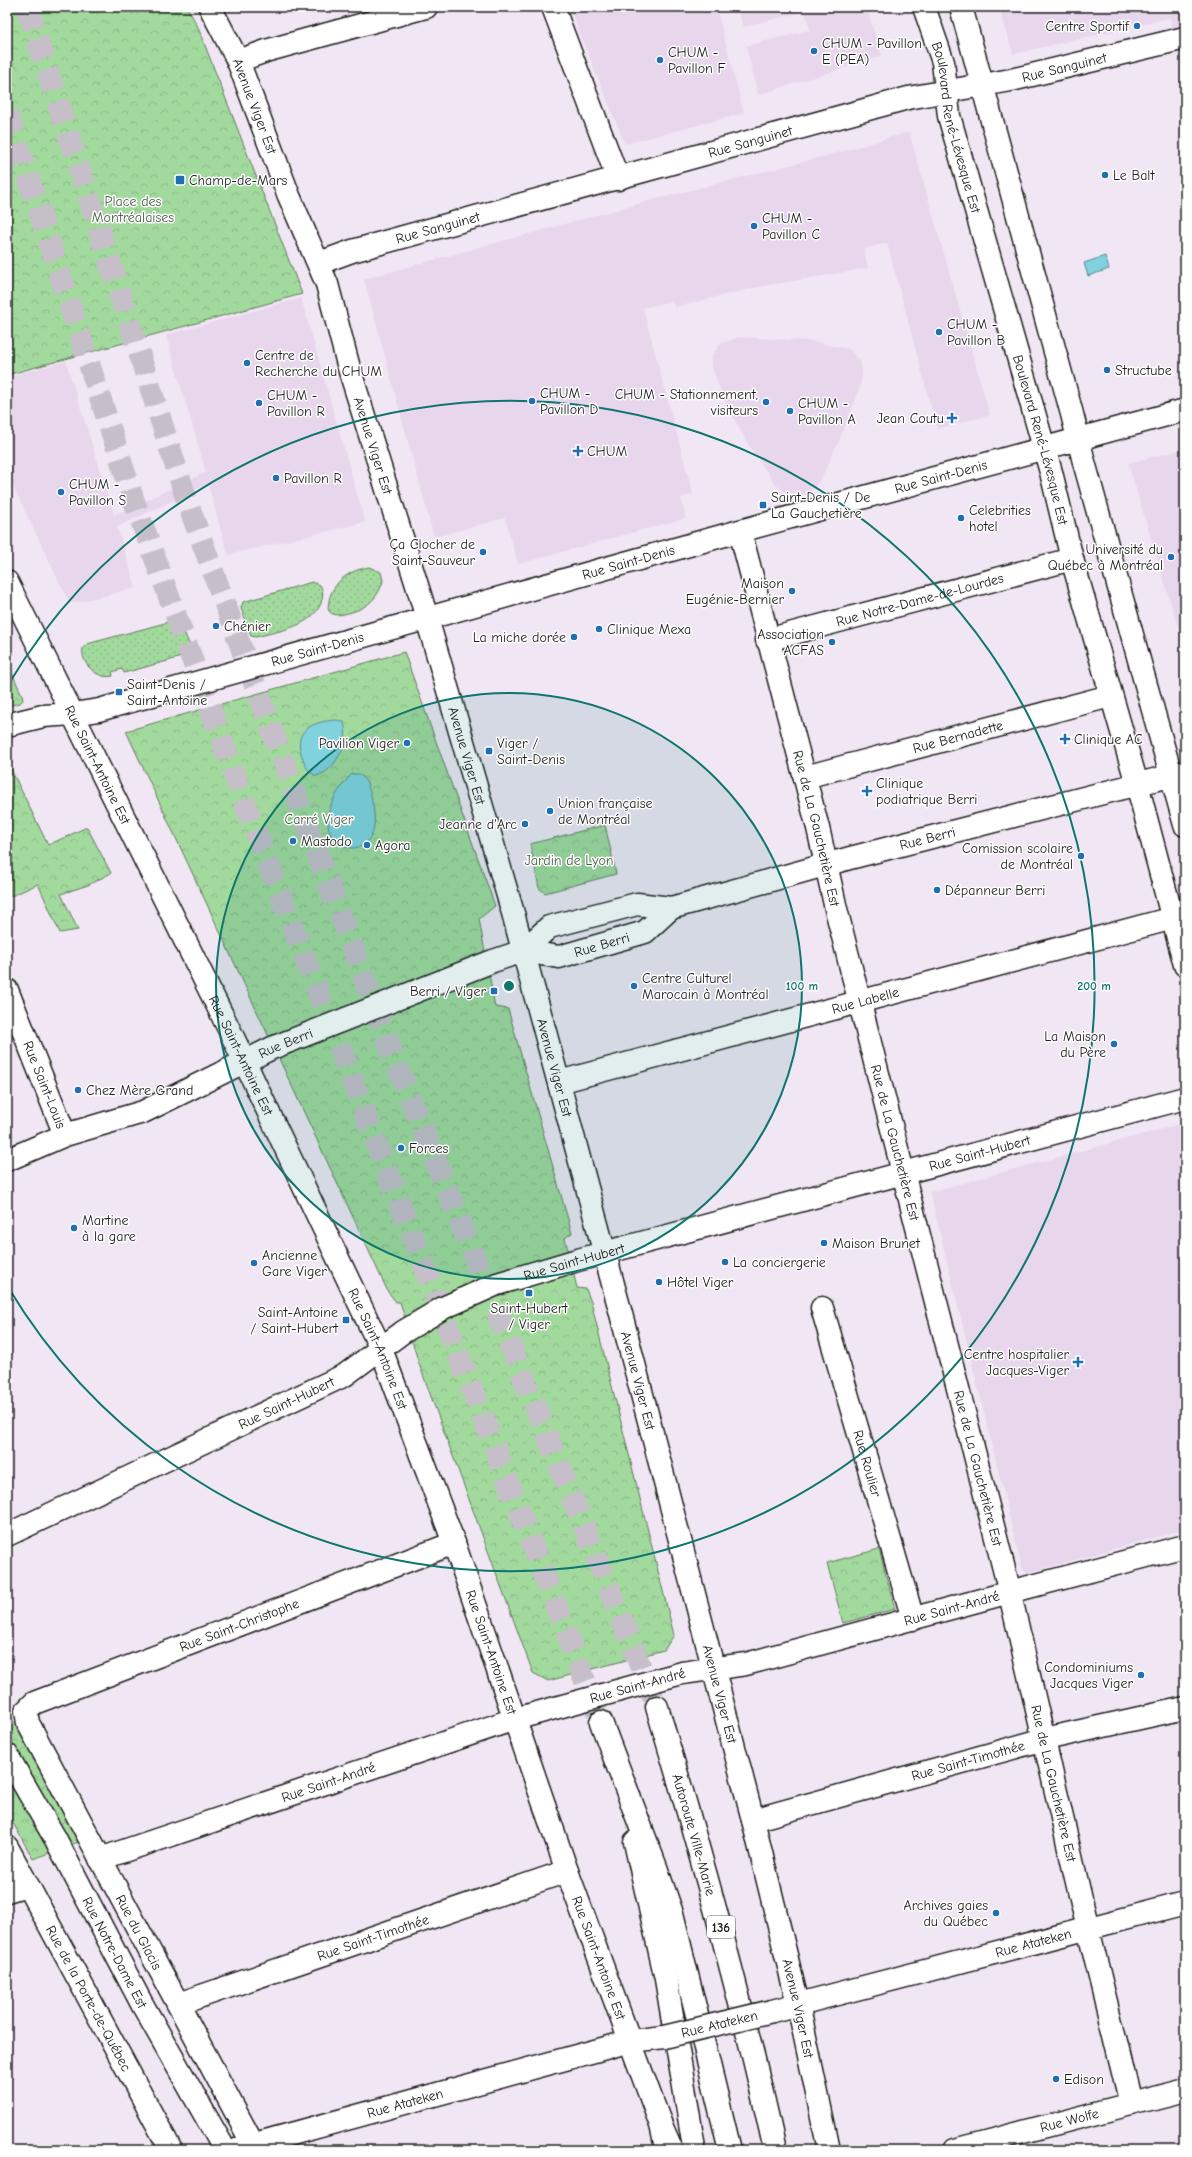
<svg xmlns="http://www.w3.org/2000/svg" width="1192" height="2157" viewBox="0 0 1192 2157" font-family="'Comic Neue',sans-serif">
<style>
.built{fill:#e7d6ec}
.grass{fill:url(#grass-dots);stroke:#5f7a5c}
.park{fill:url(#park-crowns);stroke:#5f7a5c}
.water{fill:#82d2de;stroke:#598990}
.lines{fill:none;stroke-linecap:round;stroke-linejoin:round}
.highway-tunnel{stroke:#c6bec9;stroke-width:22;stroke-dasharray:22 11;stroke-linecap:butt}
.minor-casing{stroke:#1c1c1c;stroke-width:25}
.major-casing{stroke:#1c1c1c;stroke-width:25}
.highway-casing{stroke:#1c1c1c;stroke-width:25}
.minor{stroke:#fff;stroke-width:22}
.major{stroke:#fff;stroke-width:22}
.highway{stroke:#fff;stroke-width:22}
.minor-bridge-casing{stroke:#1c1c1c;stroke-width:25;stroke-linecap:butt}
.minor-bridge{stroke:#fff;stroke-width:22}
.ring{fill:none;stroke:#0f766e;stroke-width:2}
.poi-dot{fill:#1f6fb2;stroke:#fff;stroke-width:1.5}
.labels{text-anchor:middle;stroke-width:3;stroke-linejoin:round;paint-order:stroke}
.shield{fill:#fff;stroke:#606060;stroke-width:1}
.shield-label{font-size:13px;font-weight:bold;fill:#1c1c1c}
.poi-label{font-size:14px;fill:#1c1c1c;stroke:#fff;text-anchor:start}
.street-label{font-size:14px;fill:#1c1c1c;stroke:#fff}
.park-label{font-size:14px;fill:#4b5e49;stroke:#fff}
.centre{fill:#0f766e;stroke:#fff;stroke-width:2}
.ring-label{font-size:12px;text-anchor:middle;font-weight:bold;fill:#0f766e;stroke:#fff;stroke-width:3;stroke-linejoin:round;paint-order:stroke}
</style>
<defs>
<pattern id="grass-dots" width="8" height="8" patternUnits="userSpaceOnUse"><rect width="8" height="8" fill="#a2d99d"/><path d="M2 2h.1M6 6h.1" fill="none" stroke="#8bba87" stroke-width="1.8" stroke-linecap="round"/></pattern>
<pattern id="park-crowns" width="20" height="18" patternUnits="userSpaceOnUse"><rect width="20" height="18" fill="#a2d99d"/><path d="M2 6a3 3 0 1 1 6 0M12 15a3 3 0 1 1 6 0" fill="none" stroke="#8bba87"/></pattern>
</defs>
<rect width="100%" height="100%" fill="#f1e7f4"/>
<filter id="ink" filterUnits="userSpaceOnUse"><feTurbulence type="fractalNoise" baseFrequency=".025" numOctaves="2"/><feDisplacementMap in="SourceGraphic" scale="8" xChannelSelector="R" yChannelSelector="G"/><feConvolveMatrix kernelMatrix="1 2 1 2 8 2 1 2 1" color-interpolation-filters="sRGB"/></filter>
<g filter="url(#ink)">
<g class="built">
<polygon points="569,7 716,7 744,113 625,144"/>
<polygon points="737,7 866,7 882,56 758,95 746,46 810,30 805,11 743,27"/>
<polygon points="999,7 1185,7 1185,66 1182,68 1170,18 1013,54"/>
<polygon points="909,132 990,415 937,429 887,243 864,249 868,268 758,287 675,307 671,301 643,308 693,494 681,498 686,518 518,564 505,518 434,537 364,279 645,202 837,153"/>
<polygon points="301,298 365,522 228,555 208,484 117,527 136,588 70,604 7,474 7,377 66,361 114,515 206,472 166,335"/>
<polygon points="739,337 810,341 849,349 861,362 862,374 861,384 843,432 824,473 815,487 807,494 801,496 789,495 775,484 745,439 723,397 711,365 712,356 720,344"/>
<polygon points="1185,449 1185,650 1128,463"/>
<polygon points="1177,1125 1185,1127 1185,1529 1027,1573 1022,1568 930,1192"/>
</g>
<g class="grass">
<path d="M369,567l12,5 2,9c-6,20 -19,29 -39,33 -5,1 -11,2 -15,-3 -2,-3 0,-8 0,-11 5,-20 22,-30 40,-33z"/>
<path d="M312,582l8,3c4,7 3,11 1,18 -9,24 -43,28 -65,34l-5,-1 -10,-28 2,-6z"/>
<path d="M176,620l3,1 13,29 -3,5 -65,18 -2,-4 -10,3 1,4c-16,4 -33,-13 -30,-28l4,-4z"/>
</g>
<g class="park">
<polygon points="7,7 187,7 197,25 302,294 7,375"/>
<polygon points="404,652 495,906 479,919 495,1007 508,1009 565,1209 572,1233 565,1238 577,1288 586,1289 591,1302 674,1635 664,1650 548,1681 533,1673 419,1364 400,1302 396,1302 388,1292 126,731"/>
<polygon points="7,662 22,695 23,700 20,703 7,706"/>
<polygon points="7,761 48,845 87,827 111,873 88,885 61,894 78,930 60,933 38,884 7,898"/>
<polygon points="605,825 616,874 545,893 539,888 530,844"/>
<polygon points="879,1549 895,1609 843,1623 827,1563"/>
<polygon points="12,1719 81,1841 33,1859 7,1812 7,1720"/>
</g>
<g class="water">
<polygon points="1105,256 1109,269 1088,276 1084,263"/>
<path d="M335,720l8,1c9,19 -8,51 -27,55 -8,-4 -10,-9 -13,-17 -12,-28 8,-37 32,-39z"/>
<path d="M352,774h7c10,6 12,22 14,32 15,74 -91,42 -21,-32z"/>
</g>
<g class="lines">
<g class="highway-tunnel">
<polyline points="27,7 188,504 295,793 394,1058 657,1707"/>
<polyline points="7,113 135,504 247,809 601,1722"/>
</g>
<g class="minor-casing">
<g id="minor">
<polyline points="553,7 618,179"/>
<polyline points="238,61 269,50 426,7"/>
<path id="s1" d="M319,263l33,-12 556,-153 103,-18 174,-42"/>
<path id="s2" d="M740,531l78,297 18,81 171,672 76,327 48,196"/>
<path id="s3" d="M767,640l305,-81"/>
<polyline points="7,725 43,716 73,714"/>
<path id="s4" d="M805,777l305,-81"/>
<path id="s5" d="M523,951l36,6 86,-25 26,-24"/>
<path id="s6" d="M7,990l58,145"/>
<path id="s7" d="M559,1082l614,-164"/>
<path id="s8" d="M7,1160l58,-25 78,-23 129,-64 221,-87 30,-10 26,-24 88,-23 34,4 179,-50 335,-86"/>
<path id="s9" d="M822,1308l91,311"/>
<path id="s10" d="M7,1535l338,-160 58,-43 40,-24 54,-24 77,-23 611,-163"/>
<path id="s11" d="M7,1755l48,83 87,166 83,146"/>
<path id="s12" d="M753,1820l292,-81 140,-31"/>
<path id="s13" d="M7,1847l164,303"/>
<path id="s14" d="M100,1859l415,-140 167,-46 64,-9 264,-72 175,-46"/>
<polyline points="7,1891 27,1885"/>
<path id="s15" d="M178,2004l389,-133"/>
<path id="s16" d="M772,2011l413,-108"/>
<path id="s17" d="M240,2148l391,-107 33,-4"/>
<path id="s18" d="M256,2150l-228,-427 -2,-12 8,-8 420,-160"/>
<path id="s19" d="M954,2150l231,-60"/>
</g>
</g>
<g class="major-casing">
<g id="major">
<path id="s20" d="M210,7l28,54 51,135 38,88 22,84 72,230 92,315 107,397 133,510 45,184 31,146"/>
<path id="s21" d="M924,7l19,55 6,54 102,356 21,87 65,225 48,181"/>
<polyline points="961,7 1072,414 1084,462 1185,825"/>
<path id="s22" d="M7,582l222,447 152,320 73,194 113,328 94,254 4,18"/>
<path id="s23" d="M73,714l26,-4 626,-175 460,-125"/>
</g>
</g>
<g class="highway-casing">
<g id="highway">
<path id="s24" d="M657,1707c44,146 85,293 118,443"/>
<polyline points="601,1722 657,1870 672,1913 730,2150"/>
<polyline points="635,1842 666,1979 694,2147"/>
<polyline points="661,2125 672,2150"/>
</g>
</g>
<use href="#minor" class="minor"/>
<use href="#major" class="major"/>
<use href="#highway" class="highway"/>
<g class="minor-bridge-casing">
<g id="minor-bridge">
<path id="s25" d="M664,2037l108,-26"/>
</g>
</g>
<use href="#minor-bridge" class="minor-bridge"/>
</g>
</g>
<circle cx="509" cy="986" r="293" fill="#0f766e" fill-opacity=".12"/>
<g class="ring">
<circle cx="509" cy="986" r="293"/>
<path d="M8 685A585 585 0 1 1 8 1287"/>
</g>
<g class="poi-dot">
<circle cx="1137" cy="26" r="4"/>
<circle cx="814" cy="51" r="4"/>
<circle cx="660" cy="60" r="4"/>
<circle cx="1105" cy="175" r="4"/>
<rect x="175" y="175" width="10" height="10" rx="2"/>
<circle cx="754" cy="226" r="4"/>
<circle cx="939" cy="332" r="4"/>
<circle cx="247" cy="363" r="4"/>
<circle cx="1107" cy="370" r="4"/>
<circle cx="532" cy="401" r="4"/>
<circle cx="766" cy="402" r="4"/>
<circle cx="259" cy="403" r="4"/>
<circle cx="790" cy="411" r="4"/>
<path d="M950 412h4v4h4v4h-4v4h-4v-4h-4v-4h4z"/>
<path d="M576 445h4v4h4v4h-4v4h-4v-4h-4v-4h4z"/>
<circle cx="276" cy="478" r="4"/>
<circle cx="61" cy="492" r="4"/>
<rect x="759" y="501" width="8" height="8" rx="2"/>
<circle cx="961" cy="518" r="4"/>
<circle cx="483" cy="552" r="4"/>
<circle cx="1171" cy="557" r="4"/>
<circle cx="792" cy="591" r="4"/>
<circle cx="216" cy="626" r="4"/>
<circle cx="599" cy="629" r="4"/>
<circle cx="574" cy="637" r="4"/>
<circle cx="832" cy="642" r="4"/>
<rect x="115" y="688" width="8" height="8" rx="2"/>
<path d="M1063 733h4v4h4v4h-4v4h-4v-4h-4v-4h4z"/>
<circle cx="407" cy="743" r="4"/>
<rect x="485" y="747" width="8" height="8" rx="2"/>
<path d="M865 785h4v4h4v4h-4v4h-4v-4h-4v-4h4z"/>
<circle cx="550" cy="811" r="4"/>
<circle cx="525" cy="824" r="4"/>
<circle cx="293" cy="841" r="4"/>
<circle cx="367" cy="845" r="4"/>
<circle cx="1081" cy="856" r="4"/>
<circle cx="937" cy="890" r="4"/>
<circle cx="634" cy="986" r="4"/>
<rect x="490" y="987" width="8" height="8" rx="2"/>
<circle cx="1114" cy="1044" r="4"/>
<circle cx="78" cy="1090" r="4"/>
<circle cx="401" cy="1148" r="4"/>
<circle cx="74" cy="1228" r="4"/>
<circle cx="824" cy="1243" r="4"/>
<circle cx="725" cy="1262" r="4"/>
<circle cx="254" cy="1263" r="4"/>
<circle cx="659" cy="1282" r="4"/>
<rect x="525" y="1289" width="8" height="8" rx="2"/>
<rect x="342" y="1316" width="8" height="8" rx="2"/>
<path d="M1076 1356h4v4h4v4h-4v4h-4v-4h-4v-4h4z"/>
<circle cx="1141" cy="1675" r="4"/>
<circle cx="996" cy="1913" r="4"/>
<circle cx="1056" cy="2079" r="4"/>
</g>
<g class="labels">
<rect class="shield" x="707" y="1916" width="28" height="22" rx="3"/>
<g class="shield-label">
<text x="721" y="1932">136</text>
</g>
<g class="poi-label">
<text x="1129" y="31" text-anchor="end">Centre Sportif</text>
<text x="822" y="48">CHUM - Pavillon<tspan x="822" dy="16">E (PEA)</tspan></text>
<text x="668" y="57">CHUM -<tspan x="668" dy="16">Pavillon F</tspan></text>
<text x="1113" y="180">Le Balt</text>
<text x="189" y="185">Champ-de-Mars</text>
<text x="762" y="223">CHUM -<tspan x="762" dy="16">Pavillon C</tspan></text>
<text x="947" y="329">CHUM -<tspan x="947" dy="16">Pavillon B</tspan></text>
<text x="255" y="360">Centre de<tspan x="255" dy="16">Recherche du CHUM</tspan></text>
<text x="1115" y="375">Structube</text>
<text x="540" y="398">CHUM -<tspan x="540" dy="16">Pavillon D</tspan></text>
<text x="758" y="399" text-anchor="end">CHUM - Stationnement,<tspan x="758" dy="16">visiteurs</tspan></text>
<text x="267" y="400">CHUM -<tspan x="267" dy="16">Pavillon R</tspan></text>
<text x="798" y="408">CHUM -<tspan x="798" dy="16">Pavillon A</tspan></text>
<text x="944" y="423" text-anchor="end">Jean Coutu</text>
<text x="587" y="456">CHUM</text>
<text x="284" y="483">Pavillon R</text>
<text x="69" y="489">CHUM -<tspan x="69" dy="16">Pavillon S</tspan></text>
<text x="771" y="502">Saint-Denis / De<tspan x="771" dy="16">La Gauchetière</tspan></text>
<text x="969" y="515">Celebrities<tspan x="969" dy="16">hotel</tspan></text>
<text x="475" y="549" text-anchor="end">Ça Clocher de<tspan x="475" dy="16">Saint-Sauveur</tspan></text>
<text x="1163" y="554" text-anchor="end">Université du<tspan x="1163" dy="16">Québec à Montréal</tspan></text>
<text x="784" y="588" text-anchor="end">Maison<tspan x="784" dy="16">Eugénie-Bernier</tspan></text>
<text x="224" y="631">Chénier</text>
<text x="607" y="634">Clinique Mexa</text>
<text x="824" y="639" text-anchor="end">Association<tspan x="824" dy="16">ACFAS</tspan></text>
<text x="566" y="642" text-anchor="end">La miche dorée</text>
<text x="127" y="689">Saint-Denis /<tspan x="127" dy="16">Saint-Antoine</tspan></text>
<text x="1074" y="744">Clinique AC</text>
<text x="399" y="748" text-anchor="end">Pavilion Viger</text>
<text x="497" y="748">Viger /<tspan x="497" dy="16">Saint-Denis</tspan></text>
<text x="876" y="788">Clinique<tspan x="876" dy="16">podiatrique Berri</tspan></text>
<text x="558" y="808">Union française<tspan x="558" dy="16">de Montréal</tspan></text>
<text x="517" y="829" text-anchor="end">Jeanne d'Arc</text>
<text x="301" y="846">Mastodo</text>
<text x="375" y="850">Agora</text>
<text x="1073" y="853" text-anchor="end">Comission scolaire<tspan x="1073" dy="16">de Montréal</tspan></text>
<text x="945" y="895">Dépanneur Berri</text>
<text x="642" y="983">Centre Culturel<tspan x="642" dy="16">Marocain à Montréal</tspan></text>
<text x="486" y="996" text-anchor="end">Berri / Viger</text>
<text x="1106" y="1041" text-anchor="end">La Maison<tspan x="1106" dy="16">du Père</tspan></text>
<text x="86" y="1095">Chez Mère Grand</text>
<text x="409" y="1153">Forces</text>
<text x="82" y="1225">Martine<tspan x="82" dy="16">à la gare</tspan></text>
<text x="832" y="1248">Maison Brunet</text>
<text x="262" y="1260">Ancienne<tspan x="262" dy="16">Gare Viger</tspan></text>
<text x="733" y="1267">La conciergerie</text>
<text x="667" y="1287">Hôtel Viger</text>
<text x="529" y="1313" text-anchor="middle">Saint-Hubert<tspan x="529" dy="16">/ Viger</tspan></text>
<text x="338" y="1317" text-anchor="end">Saint-Antoine<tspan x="338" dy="16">/ Saint-Hubert</tspan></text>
<text x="1069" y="1359" text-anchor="end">Centre hospitalier<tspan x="1069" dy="16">Jacques-Viger</tspan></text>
<text x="1133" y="1672" text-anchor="end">Condominiums<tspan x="1133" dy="16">Jacques Viger</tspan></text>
<text x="988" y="1910" text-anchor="end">Archives gaies<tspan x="988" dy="16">du Québec</tspan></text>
<text x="1064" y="2084">Edison</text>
</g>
<g class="street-label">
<text dy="5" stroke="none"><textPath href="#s1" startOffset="771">Rue Sanguinet</textPath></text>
<text dy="5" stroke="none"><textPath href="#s20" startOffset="109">Avenue Viger Est</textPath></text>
<text dy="5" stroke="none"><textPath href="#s21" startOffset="125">Boulevard René-Lévesque Est</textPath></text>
<text dy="5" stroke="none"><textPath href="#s1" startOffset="448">Rue Sanguinet</textPath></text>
<text dy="5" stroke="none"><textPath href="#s1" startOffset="124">Rue Sanguinet</textPath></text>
<text dy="5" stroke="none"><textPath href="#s21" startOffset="449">Boulevard René-Lévesque Est</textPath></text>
<text dy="5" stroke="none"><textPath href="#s20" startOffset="469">Avenue Viger Est</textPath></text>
<text dy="5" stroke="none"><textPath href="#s23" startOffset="900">Rue Saint-Denis</textPath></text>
<text dy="5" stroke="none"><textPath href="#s23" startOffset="576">Rue Saint-Denis</textPath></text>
<text dy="5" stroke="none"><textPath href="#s3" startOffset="158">Rue Notre-Dame-de-Lourdes</textPath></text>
<text dy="5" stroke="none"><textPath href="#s23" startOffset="253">Rue Saint-Denis</textPath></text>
<text dy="5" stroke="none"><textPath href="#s4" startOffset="158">Rue Bernadette</textPath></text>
<text dy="5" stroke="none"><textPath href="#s20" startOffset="793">Avenue Viger Est</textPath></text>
<text dy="5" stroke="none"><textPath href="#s22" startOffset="204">Rue Saint-Antoine Est</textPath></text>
<text dy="5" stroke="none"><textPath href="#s2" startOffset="307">Rue de La Gauchetière Est</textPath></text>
<text dy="5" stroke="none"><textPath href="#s8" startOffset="984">Rue Berri</textPath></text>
<text dy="5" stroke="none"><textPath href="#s5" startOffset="81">Rue Berri</textPath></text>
<text dy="5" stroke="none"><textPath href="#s7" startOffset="317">Rue Labelle</textPath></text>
<text dy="5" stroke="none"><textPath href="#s8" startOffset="303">Rue Berri</textPath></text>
<text dy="5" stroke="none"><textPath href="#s22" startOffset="528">Rue Saint-Antoine Est</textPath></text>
<text dy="5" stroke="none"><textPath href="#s20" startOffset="1117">Avenue Viger Est</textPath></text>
<text dy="5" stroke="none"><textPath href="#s6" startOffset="102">Rue Saint-Louis</textPath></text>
<text dy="5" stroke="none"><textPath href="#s2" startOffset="631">Rue de La Gauchetière Est</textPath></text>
<text dy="5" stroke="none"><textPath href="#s10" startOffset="1052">Rue Saint-Hubert</textPath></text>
<text dy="5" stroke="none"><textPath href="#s10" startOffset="632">Rue Saint-Hubert</textPath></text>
<text dy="5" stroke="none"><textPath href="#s22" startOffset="852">Rue Saint-Antoine Est</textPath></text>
<text dy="5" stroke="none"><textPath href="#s20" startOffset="1441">Avenue Viger Est</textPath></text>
<text dy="5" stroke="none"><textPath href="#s10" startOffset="309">Rue Saint-Hubert</textPath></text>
<text dy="5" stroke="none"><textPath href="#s9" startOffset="162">Rue Roulier</textPath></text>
<text dy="5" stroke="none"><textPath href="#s2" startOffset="967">Rue de La Gauchetière Est</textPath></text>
<text dy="5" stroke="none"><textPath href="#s14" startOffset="889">Rue Saint-André</textPath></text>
<text dy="5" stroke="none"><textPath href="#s18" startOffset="727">Rue Saint-Christophe</textPath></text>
<text dy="5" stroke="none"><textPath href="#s22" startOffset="1176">Rue Saint-Antoine Est</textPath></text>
<text dy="5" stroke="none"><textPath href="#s14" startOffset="565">Rue Saint-André</textPath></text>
<text dy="5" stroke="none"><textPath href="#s20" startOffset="1765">Avenue Viger Est</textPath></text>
<text dy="5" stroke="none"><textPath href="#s12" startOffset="223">Rue Saint-Timothée</textPath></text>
<text dy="5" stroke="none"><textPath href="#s14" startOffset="241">Rue Saint-André</textPath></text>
<text dy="5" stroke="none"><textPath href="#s2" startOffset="1291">Rue de La Gauchetière Est</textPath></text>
<text dy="5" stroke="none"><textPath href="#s24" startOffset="133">Autoroute Ville-Marie</textPath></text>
<text transform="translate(139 1932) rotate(62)" y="5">Rue du Glacis</text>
<text dy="5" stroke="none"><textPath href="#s15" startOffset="206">Rue Saint-Timothée</textPath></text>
<text dy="5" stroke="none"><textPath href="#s16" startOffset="270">Rue Atateken</textPath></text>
<text dy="5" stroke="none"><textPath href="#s11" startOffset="225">Rue Notre-Dame Est</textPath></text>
<text dy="5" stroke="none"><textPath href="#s22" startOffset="1500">Rue Saint-Antoine Est</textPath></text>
<text dy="5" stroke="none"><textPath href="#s13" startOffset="172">Rue de la Porte-de-Québec</textPath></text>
<text dy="5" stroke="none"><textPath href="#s20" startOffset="2089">Avenue Viger Est</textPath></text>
<text dy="5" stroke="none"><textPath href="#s25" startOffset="57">Rue Atateken</textPath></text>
<text dy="5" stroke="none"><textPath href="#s17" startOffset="171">Rue Atateken</textPath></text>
<text dy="5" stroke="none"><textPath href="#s19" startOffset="119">Rue Wolfe</textPath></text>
</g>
<g class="park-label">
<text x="133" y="206">Place des<tspan x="133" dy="16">Montréalaises</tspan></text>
<text x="319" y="824">Carré Viger</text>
<text x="569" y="865">Jardin de Lyon</text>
</g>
</g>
<circle cx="509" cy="986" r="6" class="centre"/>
<g class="ring-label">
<text x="802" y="990">100 m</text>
<text x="1094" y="990">200 m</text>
</g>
<rect width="1192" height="2157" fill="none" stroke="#fff" stroke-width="24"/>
<rect x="12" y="12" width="1168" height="2133" fill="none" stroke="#1c1c1c" stroke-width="1.5" filter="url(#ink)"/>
</svg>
